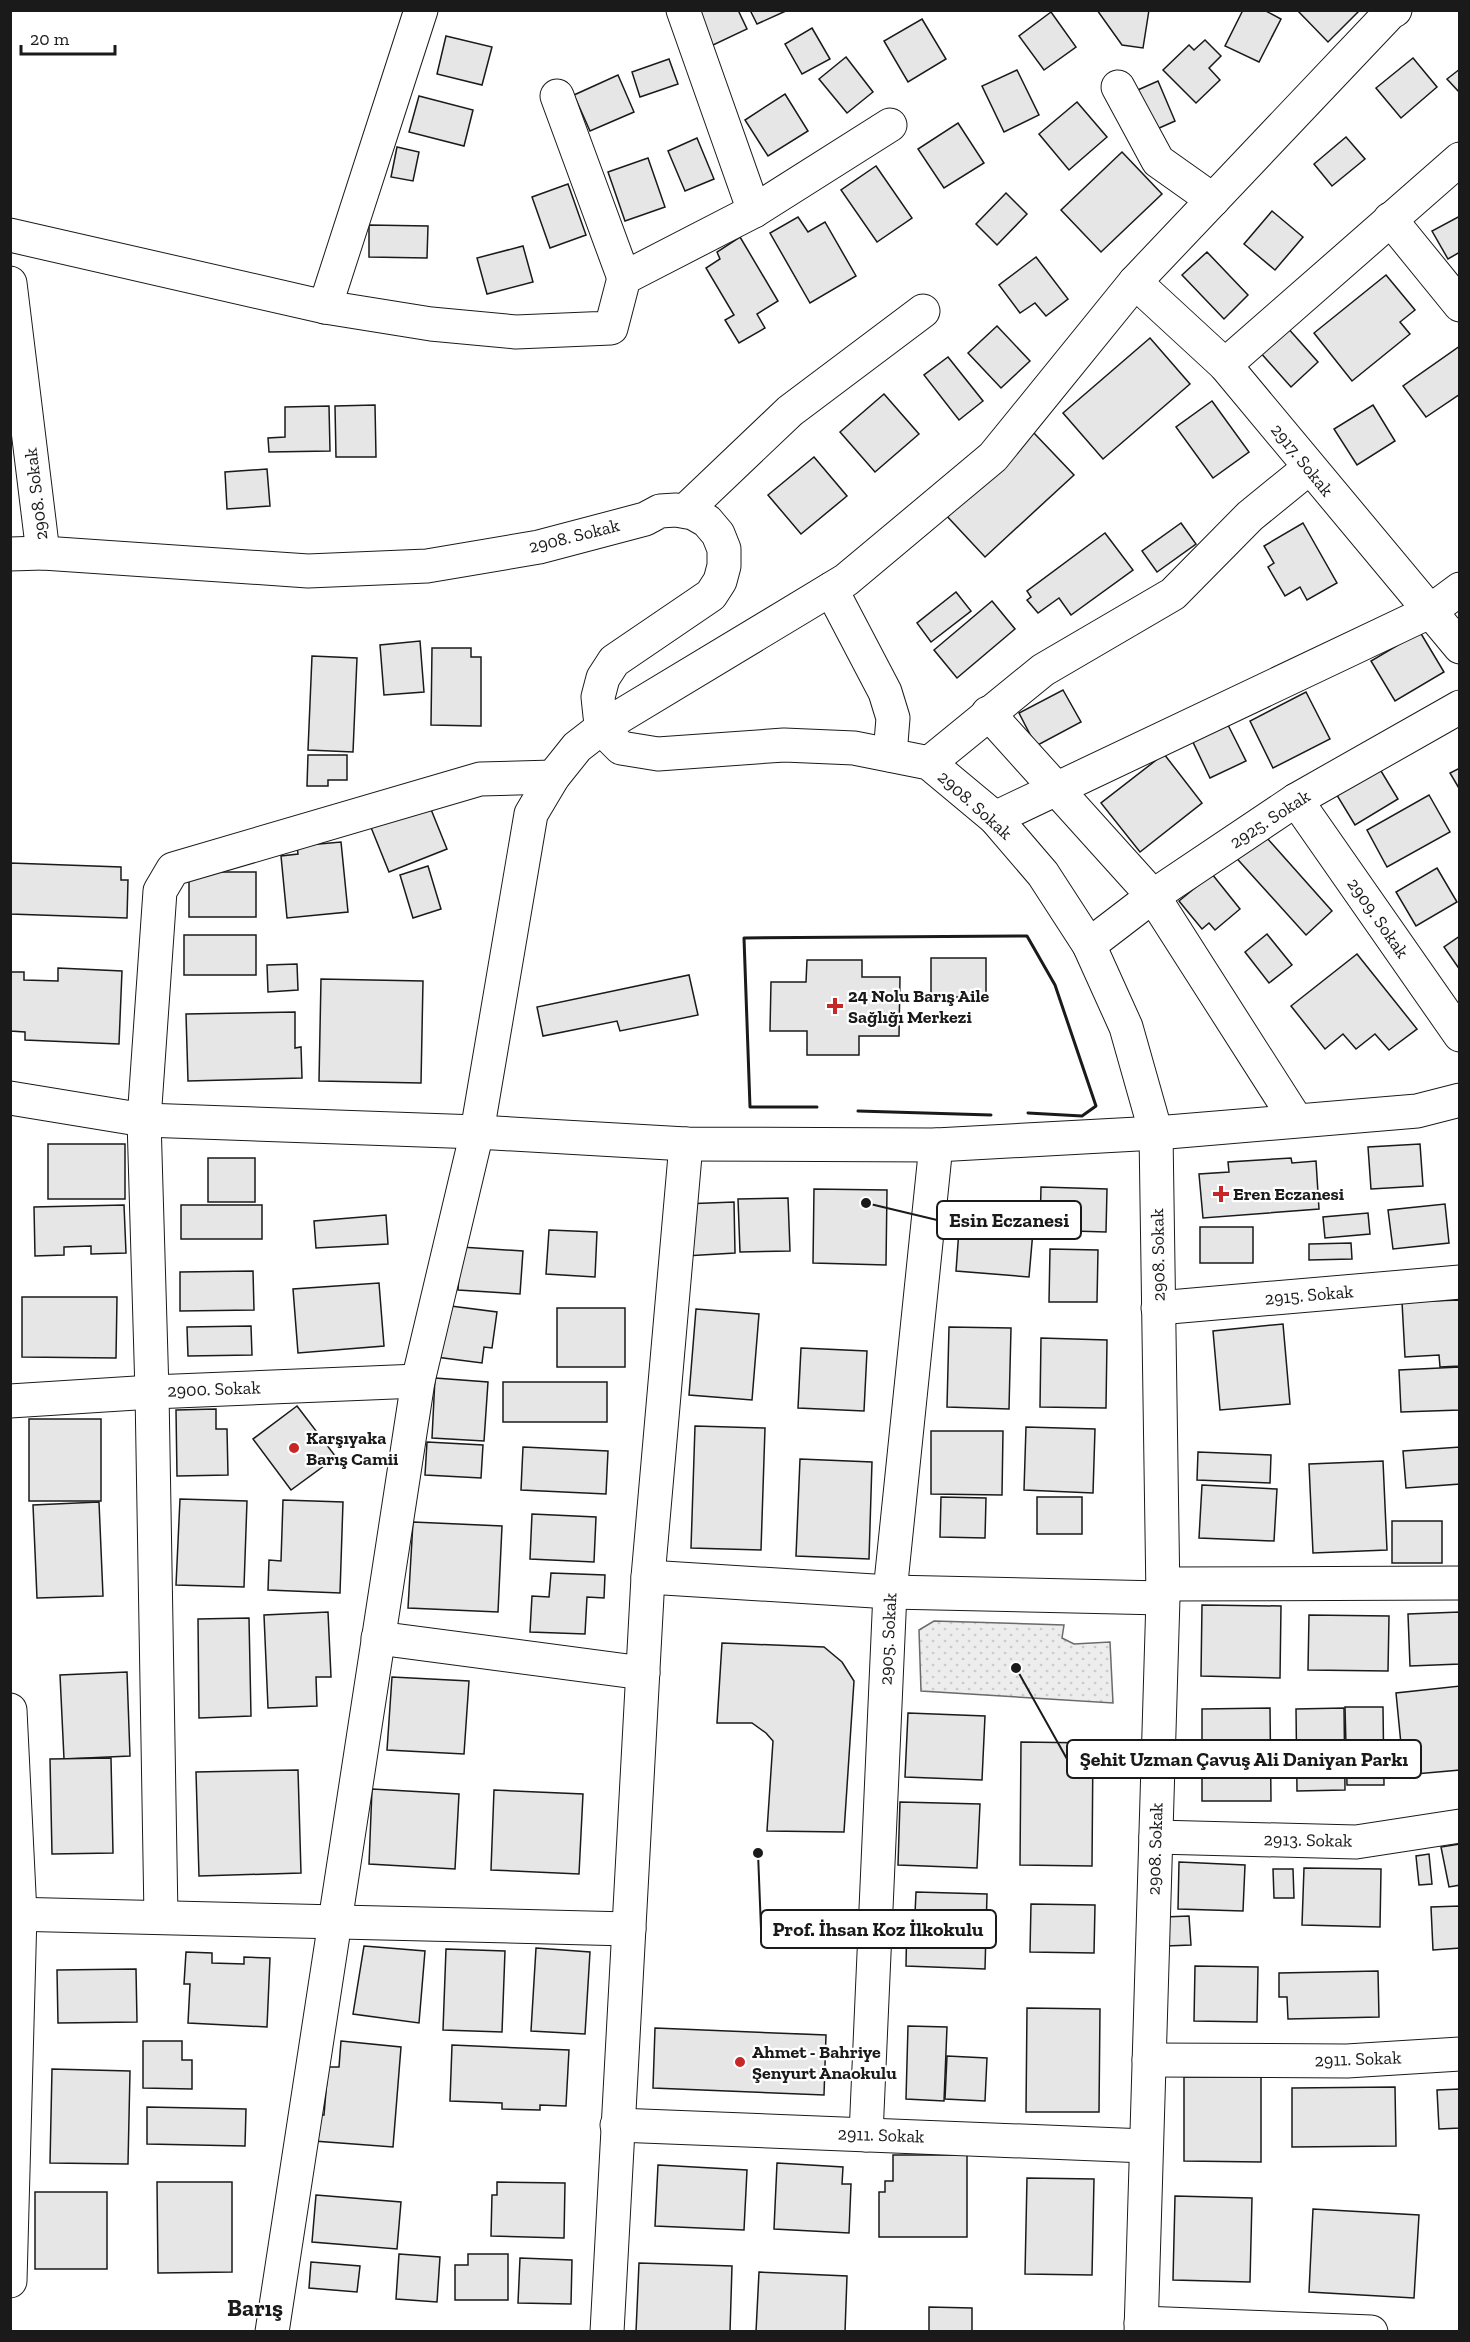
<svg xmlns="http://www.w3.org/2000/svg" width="1470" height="2342" viewBox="0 0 1470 2342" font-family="'Zilla Slab',serif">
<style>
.park{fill:url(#park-dots);stroke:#6a6a6a;stroke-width:1.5}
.building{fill:#e6e6e6;stroke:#1a1a1a;stroke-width:1.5}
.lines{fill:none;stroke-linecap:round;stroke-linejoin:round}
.minor-casing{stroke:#1a1a1a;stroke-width:35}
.minor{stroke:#fff;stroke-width:33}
.wall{stroke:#1a1a1a;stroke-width:3}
.poi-dot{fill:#c62828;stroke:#fff;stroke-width:2}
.labels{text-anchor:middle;stroke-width:4.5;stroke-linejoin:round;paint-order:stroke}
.street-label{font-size:18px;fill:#1a1a1a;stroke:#fff}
.poi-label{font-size:18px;font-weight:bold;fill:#1a1a1a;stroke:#fff;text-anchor:start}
.district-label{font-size:24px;font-weight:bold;fill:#1a1a1a;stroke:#fff}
.leader{fill:none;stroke:#1a1a1a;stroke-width:2}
.callout-dot{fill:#1a1a1a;stroke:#fff;stroke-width:2}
.callout{fill:#fff;stroke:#1a1a1a;stroke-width:2}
.callout-label{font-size:20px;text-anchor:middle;font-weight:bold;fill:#1a1a1a}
</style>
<defs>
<pattern id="park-dots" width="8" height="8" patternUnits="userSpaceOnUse" patternTransform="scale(1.5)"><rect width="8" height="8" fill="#ededed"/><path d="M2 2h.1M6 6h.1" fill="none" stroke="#cbcbcb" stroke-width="1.8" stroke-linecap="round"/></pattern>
</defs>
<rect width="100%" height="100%" fill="#fff"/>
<polygon class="park" points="934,1621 1064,1625 1062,1638 1074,1644 1110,1642 1113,1703 921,1691 919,1630"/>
<g class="building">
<polygon points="694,10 738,10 747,29 711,46"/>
<polygon points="750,10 788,10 757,24"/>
<polygon points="1097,10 1149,10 1143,48 1122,45"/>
<polygon points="1243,10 1264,10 1281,19 1259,62 1225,46"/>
<polygon points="1297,10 1360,10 1328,42"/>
<polygon points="1051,12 1076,47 1044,70 1019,36"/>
<polygon points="922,19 946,59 908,82 884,41"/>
<polygon points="812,28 830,59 802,74 785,44"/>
<polygon points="446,36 492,47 482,85 437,74"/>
<polygon points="1205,40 1221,56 1209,68 1220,80 1196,103 1163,70 1189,45 1194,50"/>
<polygon points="846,57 873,92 847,113 819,79"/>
<polygon points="1413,58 1437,87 1401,118 1376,88"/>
<polygon points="669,59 678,84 640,97 632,72"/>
<polygon points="1460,69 1460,93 1447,79"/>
<polygon points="1017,70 1039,115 1004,132 982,86"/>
<polygon points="618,75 634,112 590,131 574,95"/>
<polygon points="1158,81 1175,121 1148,133 1131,93"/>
<polygon points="785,94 808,131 768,156 745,120"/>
<polygon points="419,96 473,110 464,146 409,132"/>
<polygon points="1077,102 1107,137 1069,170 1039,134"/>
<polygon points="958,123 984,163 944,188 918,149"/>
<polygon points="1346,137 1365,159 1332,186 1314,164"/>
<polygon points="697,138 714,179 685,191 668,151"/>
<polygon points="397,147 419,152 413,181 391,177"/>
<polygon points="1122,152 1162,194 1101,252 1061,210"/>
<polygon points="648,158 665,207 625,221 608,172"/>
<polygon points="876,166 912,218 877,242 841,190"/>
<polygon points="568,184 586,235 550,248 532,197"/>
<polygon points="1006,193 1027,214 997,245 976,224"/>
<polygon points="1272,211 1303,237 1275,270 1244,244"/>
<polygon points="1460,216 1460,252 1448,259 1432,231"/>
<polygon points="798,217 808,232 825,222 856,276 810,303 770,233"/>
<polygon points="369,225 428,226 427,258 369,257"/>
<polygon points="740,237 778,301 757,314 765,328 739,343 725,320 734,315 706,268 720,259 717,252"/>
<polygon points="523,246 533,282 487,294 477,258"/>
<polygon points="1207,252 1248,295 1224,319 1182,275"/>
<polygon points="1036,257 1068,299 1046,316 1035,303 1020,313 999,285"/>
<polygon points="1386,275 1415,310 1400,322 1410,334 1352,381 1314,333"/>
<polygon points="997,326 1030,361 1001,388 968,353"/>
<polygon points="1286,326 1318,362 1291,387 1259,351"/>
<polygon points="1150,338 1190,384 1103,459 1063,413"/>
<polygon points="1460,346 1460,394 1426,417 1403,386"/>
<polygon points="948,357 983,401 959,420 924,375"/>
<polygon points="884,394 919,434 875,472 840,432"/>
<polygon points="1212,401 1249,452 1213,478 1176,427"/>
<polygon points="375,405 376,457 336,457 335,406"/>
<polygon points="1373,405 1395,441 1357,465 1334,429"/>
<polygon points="329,406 330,451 269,452 268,438 285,437 285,407"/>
<polygon points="1033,432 1074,475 985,557 944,513"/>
<polygon points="814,457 847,496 801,534 768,495"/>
<polygon points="267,469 270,506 227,509 225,472"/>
<polygon points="1181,523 1196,544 1157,572 1142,551"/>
<polygon points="1303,523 1337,583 1307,600 1300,587 1285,596 1268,567 1274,563 1264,546"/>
<polygon points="1105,533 1133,570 1071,615 1059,598 1038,613 1027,600 1031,597 1027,591"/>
<polygon points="956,592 971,611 931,642 917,623"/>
<polygon points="992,601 1015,629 957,678 934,650"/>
<polygon points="1420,632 1444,672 1395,701 1371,661"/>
<polygon points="420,641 424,692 384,695 380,645"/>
<polygon points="432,648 471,648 471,657 481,657 481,726 431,725"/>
<polygon points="312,656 357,658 353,752 308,750"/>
<polygon points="1063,690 1081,722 1036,746 1019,713"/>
<polygon points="1306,692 1330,739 1273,768 1250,721"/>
<polygon points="1226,721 1246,761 1210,778 1191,738"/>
<polygon points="1164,754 1202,803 1140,852 1101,803"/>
<polygon points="308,755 347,755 347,780 328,780 328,786 307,786"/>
<polygon points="1378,766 1398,799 1355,825 1335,792"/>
<polygon points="1460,768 1460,790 1450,773"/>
<polygon points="1429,795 1450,832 1387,867 1367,830"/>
<polygon points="428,802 447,849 389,872 370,825"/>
<polygon points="1258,828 1332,911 1306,935 1231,852"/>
<polygon points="341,842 348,912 287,918 281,856 298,854 297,846"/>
<polygon points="10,863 121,867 121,880 128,880 127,918 10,914"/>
<polygon points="428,866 441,909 413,918 400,875"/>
<polygon points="1437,868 1457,902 1416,926 1396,892"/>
<rect x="189" y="872" width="67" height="45"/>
<polygon points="1212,874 1240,909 1215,930 1209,923 1202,929 1179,901"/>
<polygon points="1267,934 1292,965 1269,983 1245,952"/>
<rect x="184" y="935" width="72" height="40"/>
<polygon points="1460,936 1460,970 1444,947"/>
<polygon points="1357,954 1417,1029 1389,1050 1375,1034 1356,1049 1343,1034 1325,1049 1291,1006"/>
<rect x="931" y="958" width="55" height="39"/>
<polygon points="807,960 862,960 862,977 900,977 899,1036 859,1036 859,1055 807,1055 807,1031 770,1031 771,982 806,982"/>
<polygon points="297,964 298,990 268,992 267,965"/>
<polygon points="58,968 122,971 119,1044 25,1040 25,1032 10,1031 10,972 24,972 24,980 58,981"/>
<polygon points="689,975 698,1015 620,1031 617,1021 543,1036 537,1007"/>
<polygon points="321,979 423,981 421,1083 319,1081"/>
<polygon points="295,1012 295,1048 301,1047 302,1078 188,1081 186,1014"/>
<rect x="48" y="1144" width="77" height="55"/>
<polygon points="1420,1144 1423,1186 1371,1189 1368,1147"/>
<rect x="208" y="1158" width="47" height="44"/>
<polygon points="1291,1158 1292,1163 1316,1161 1319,1209 1203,1218 1199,1174 1229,1172 1228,1162"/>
<polygon points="1041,1187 1107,1189 1106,1232 1040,1230"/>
<polygon points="814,1189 887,1190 886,1265 813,1263"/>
<polygon points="788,1198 790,1251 740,1252 738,1199"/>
<polygon points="734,1202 735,1253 685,1256 683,1204"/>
<polygon points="961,1202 1035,1208 1029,1277 956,1271"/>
<polygon points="1445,1204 1449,1243 1393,1249 1388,1210"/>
<polygon points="124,1205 126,1253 91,1254 91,1246 64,1247 64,1255 35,1256 34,1207"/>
<rect x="181" y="1205" width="81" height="34"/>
<polygon points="1368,1213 1370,1234 1325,1238 1323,1217"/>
<polygon points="386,1215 388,1244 316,1248 314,1221"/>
<rect x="1200" y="1227" width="53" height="36"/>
<polygon points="549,1230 597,1232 595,1277 546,1274"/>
<polygon points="1351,1243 1352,1259 1309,1260 1309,1244"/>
<polygon points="461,1247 523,1251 520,1294 458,1290"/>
<polygon points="1050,1249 1098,1250 1097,1302 1049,1302"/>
<polygon points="253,1271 254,1310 180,1311 180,1272"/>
<polygon points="379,1283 384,1346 298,1353 293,1289"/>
<polygon points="22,1297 117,1297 116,1358 22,1357"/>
<polygon points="1460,1300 1460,1366 1440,1367 1439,1355 1405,1357 1402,1302"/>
<polygon points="443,1305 497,1312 492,1348 484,1347 482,1363 436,1357"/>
<rect x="557" y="1308" width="68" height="59"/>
<polygon points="696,1309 759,1314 752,1400 689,1395"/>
<polygon points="1283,1324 1290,1404 1220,1410 1213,1331"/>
<polygon points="251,1326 252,1355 188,1356 187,1327"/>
<polygon points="949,1327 1011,1328 1009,1409 947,1407"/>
<polygon points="1041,1338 1107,1340 1106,1408 1040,1407"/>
<polygon points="801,1348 867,1351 864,1411 798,1408"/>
<polygon points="1460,1367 1460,1410 1401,1412 1399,1370"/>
<polygon points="435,1378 488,1382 484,1441 432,1438"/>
<rect x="503" y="1382" width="104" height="40"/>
<polygon points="297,1406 336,1457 291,1490 253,1439"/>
<polygon points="216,1409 216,1429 227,1429 228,1475 177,1476 176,1410"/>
<rect x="29" y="1419" width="72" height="82"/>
<polygon points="695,1426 765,1428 761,1550 691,1548"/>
<polygon points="1026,1427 1095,1429 1093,1493 1024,1490"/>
<polygon points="931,1431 1003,1431 1002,1495 931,1494"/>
<polygon points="427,1442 483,1445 481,1478 425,1475"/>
<polygon points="523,1447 608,1451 606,1494 521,1490"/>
<polygon points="1460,1447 1460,1484 1406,1488 1403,1451"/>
<polygon points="1198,1452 1271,1455 1270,1483 1197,1480"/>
<polygon points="800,1459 872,1462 869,1559 796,1556"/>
<polygon points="1383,1461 1387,1550 1313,1553 1309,1464"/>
<polygon points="1202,1485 1277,1489 1274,1541 1199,1538"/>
<polygon points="941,1497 986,1498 985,1538 940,1537"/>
<rect x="1037" y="1497" width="45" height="37"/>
<polygon points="180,1499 247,1501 244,1587 176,1585"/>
<polygon points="283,1500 343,1502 340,1593 268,1590 269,1560 281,1561"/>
<polygon points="99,1502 103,1596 37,1598 33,1505"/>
<polygon points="532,1514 596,1517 594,1562 530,1559"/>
<rect x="1392" y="1521" width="50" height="42"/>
<polygon points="413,1522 502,1526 498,1612 408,1608"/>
<polygon points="551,1573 605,1575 604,1598 587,1597 585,1634 530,1632 532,1596 549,1597"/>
<polygon points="1202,1605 1281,1606 1280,1678 1201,1676"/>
<polygon points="328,1612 331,1677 316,1677 317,1706 268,1708 264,1615"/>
<polygon points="1460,1612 1460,1664 1410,1666 1408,1614"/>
<polygon points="1309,1615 1389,1616 1388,1671 1308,1670"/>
<polygon points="249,1618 251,1716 199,1718 198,1619"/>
<polygon points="722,1643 824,1647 842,1662 854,1681 844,1832 767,1831 773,1741 766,1733 752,1723 717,1723"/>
<polygon points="127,1672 130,1756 64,1759 60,1675"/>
<polygon points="392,1677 469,1681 464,1754 387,1750"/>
<polygon points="1460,1686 1460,1770 1404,1775 1396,1693"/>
<polygon points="1345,1707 1383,1707 1384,1785 1347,1785"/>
<polygon points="1270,1708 1271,1801 1202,1801 1202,1709"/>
<polygon points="1344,1708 1345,1790 1297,1791 1296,1709"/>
<polygon points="908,1713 985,1716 982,1780 905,1777"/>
<polygon points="1021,1742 1093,1743 1092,1866 1020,1865"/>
<polygon points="111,1758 113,1853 52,1854 50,1759"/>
<polygon points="298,1770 301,1873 199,1876 196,1772"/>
<polygon points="372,1789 459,1794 455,1869 369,1864"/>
<polygon points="494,1790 583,1794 579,1874 491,1870"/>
<polygon points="900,1802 980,1804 977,1868 898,1865"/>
<polygon points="1460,1844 1460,1885 1449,1887 1441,1847"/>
<polygon points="1429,1854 1432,1884 1419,1885 1416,1856"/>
<polygon points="1179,1862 1245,1865 1243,1911 1178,1909"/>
<polygon points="1304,1868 1381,1869 1380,1927 1302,1925"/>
<polygon points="1273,1869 1293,1869 1294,1898 1274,1898"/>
<polygon points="916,1892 987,1894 985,1969 906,1966 907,1914 915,1914"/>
<polygon points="1031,1904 1095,1905 1094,1953 1030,1952"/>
<polygon points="1460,1906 1460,1948 1433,1950 1431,1907"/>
<polygon points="1189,1916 1191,1945 1166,1946 1164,1917"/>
<polygon points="364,1946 425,1951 419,2023 353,2014"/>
<polygon points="536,1948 590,1952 585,2034 531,2031"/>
<polygon points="446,1949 505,1951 502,2032 443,2030"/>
<polygon points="186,1952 212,1953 212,1963 244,1964 244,1957 270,1958 267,2027 188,2023 190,1984 184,1984"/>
<polygon points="1195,1966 1258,1967 1257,2022 1194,2021"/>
<polygon points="136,1969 137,2022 58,2023 57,1970"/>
<polygon points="1378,1971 1379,2017 1288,2019 1287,1997 1279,1997 1279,1973"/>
<polygon points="1027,2008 1100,2009 1099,2112 1026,2112"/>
<polygon points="908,2026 947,2027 944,2101 906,2099"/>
<polygon points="655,2028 826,2035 824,2095 653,2088"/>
<polygon points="143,2041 182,2041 182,2060 192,2060 192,2089 143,2088"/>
<polygon points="341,2041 401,2047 393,2147 314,2141 316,2115 324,2115 328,2067 339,2067"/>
<polygon points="452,2045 569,2050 566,2106 540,2105 540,2110 502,2109 502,2103 450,2101"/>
<polygon points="947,2056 987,2058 985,2101 945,2099"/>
<polygon points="52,2069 130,2071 128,2164 50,2163"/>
<polygon points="1184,2077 1261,2077 1261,2162 1184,2161"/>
<polygon points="1395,2087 1396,2146 1292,2147 1292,2088"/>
<polygon points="1460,2089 1460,2128 1439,2129 1437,2090"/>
<polygon points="147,2107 246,2109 245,2146 147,2144"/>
<polygon points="893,2155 967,2155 967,2237 879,2237 879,2192 885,2192 885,2181 893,2181"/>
<polygon points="777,2163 843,2167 842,2184 851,2184 849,2233 774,2229"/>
<polygon points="658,2165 747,2170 744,2230 655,2226"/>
<polygon points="1027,2178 1094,2179 1092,2275 1025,2274"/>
<polygon points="157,2182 232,2182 232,2272 158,2273"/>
<polygon points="497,2182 565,2183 564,2238 491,2236 492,2195 497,2195"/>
<rect x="35" y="2192" width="72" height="77"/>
<polygon points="316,2195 401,2202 397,2249 312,2242"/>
<polygon points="1175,2196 1252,2198 1250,2282 1173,2280"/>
<polygon points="1313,2209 1419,2215 1414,2298 1309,2292"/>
<polygon points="399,2254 440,2257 437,2302 396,2299"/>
<polygon points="468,2254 508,2254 508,2300 455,2300 455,2265 468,2265"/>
<polygon points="520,2258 572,2260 571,2304 518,2303"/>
<polygon points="311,2262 360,2266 357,2292 309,2288"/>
<polygon points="639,2263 732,2266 730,2332 636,2332"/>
<polygon points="759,2272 847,2276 845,2332 756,2332"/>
<polygon points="929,2307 972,2308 972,2332 929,2332"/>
</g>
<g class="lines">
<g class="minor-casing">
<g id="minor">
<polyline points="683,10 754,211"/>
<polyline points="1118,87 1158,161 1213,200"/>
<polyline points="557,96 624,278"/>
<polyline points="1390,219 1460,305"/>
<polyline points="10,235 325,307 431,324 516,332 611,328 624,278 754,211 890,125"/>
<polyline points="1135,282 1225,365 1460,647"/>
<polyline points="10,283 43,553 308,571 427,566 539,547 645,519 660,511 676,510 693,513 707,521 718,534 724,549 724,566 720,581 711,595 614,661 603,678 598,697 600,716 607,734 621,748 658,754 784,745 854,748 929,763 995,818 1043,874 1089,945 1126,1027 1156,1133 1163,1598 1141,2332"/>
<polyline points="325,307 421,10"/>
<polyline points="1225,365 1460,159"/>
<polyline points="685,511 790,411 923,311"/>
<polyline points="10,554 43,553"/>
<polyline points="831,589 885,692 893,718 890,755"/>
<polyline points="988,713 1153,896 1296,1120"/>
<polyline points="929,763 1043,670 1173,594 1250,516 1309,468"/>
<polyline points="1296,800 1460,1035"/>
<polyline points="995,818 1429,612 1460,589"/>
<polyline points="1089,945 1153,896 1296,800 1460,707"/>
<polyline points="10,1098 144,1120 477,1132 686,1144 936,1145 1156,1133 1417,1111 1460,1100"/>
<polyline points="1158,1308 1460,1282"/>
<polyline points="10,1401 152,1392 418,1381"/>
<polyline points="648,1577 890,1592 1163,1598"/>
<polyline points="1163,1584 1460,1583"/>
<polyline points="378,1638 643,1673"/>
<polyline points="10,1710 20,1914 10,2281"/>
<polyline points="1156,1837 1356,1842 1460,1826"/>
<polyline points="10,1914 629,1929"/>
<polyline points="161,1917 152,1392 144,1120 160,891 173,869 480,779 553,777"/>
<polyline points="1149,2060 1347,2061 1460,2054"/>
<polyline points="617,2125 1146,2146"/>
<polyline points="866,2135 890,1592 936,1145"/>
<polyline points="1141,2323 1371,2332"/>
<polyline points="272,2332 418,1381 477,1132 531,814 553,777 577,747 604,726 846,580 993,457 1135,282 1390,13 1395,10"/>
<polyline points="607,2332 648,1577 686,1144"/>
</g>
</g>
<use href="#minor" class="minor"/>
<g class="wall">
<polyline points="817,1107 750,1107 744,938 1027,936 1055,985 1096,1106 1082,1116 1028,1113"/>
<polyline points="858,1111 991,1115"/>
</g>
</g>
<g class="poi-dot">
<path d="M832 997h6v6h6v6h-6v6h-6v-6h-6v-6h6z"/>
<path d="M1218 1185h6v6h6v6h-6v6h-6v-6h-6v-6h6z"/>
<circle cx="294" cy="1448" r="6"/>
<circle cx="740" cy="2062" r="6"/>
</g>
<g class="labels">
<g class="street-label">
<text transform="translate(1302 460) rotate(51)" y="6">2917. Sokak</text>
<text transform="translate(36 494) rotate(-97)" y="6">2908. Sokak</text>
<text transform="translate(574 536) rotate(-14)" y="6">2908. Sokak</text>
<text transform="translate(975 805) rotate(42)" y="6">2908. Sokak</text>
<text transform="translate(1270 819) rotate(-33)" y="6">2925. Sokak</text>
<text transform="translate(1378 918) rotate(55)" y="6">2909. Sokak</text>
<text transform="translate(1158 1255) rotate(-91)" y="6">2908. Sokak</text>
<text transform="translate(1309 1295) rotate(-5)" y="6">2915. Sokak</text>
<text transform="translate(214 1389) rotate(-2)" y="6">2900. Sokak</text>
<text transform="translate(888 1639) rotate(-87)" y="6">2905. Sokak</text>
<text transform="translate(1308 1840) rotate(1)" y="6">2913. Sokak</text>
<text transform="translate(1155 1849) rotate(-88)" y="6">2908. Sokak</text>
<text transform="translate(1358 2059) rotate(-2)" y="6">2911. Sokak</text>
<text transform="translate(881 2135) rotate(2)" y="6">2911. Sokak</text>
</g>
<g class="poi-label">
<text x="848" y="1002">24 Nolu Barış Aile<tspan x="848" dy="21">Sağlığı Merkezi</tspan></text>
<text x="1233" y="1200">Eren Eczanesi</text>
<text x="306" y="1444">Karşıyaka<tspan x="306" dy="21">Barış Camii</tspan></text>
<text x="752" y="2058">Ahmet - Bahriye<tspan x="752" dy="21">Şenyurt Anaokulu</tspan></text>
</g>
<g class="district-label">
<text x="255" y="2316">Barış</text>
</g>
</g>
<path class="leader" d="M866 1203L937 1220M1016 1668L1067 1759M758 1853L761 1929"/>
<g class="callout-dot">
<circle cx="866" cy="1203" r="6"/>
<circle cx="1016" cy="1668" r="6"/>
<circle cx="758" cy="1853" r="6"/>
</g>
<g class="callout">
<rect x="937" y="1201" width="144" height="38" rx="6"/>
<rect x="1067" y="1740" width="354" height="38" rx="6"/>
<rect x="761" y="1910" width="235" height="38" rx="6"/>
</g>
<g class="callout-label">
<text x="1009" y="1227">Esin Eczanesi</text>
<text x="1244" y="1766">Şehit Uzman Çavuş Ali Daniyan Parkı</text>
<text x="878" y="1936">Prof. İhsan Koz İlkokulu</text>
</g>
<rect width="1470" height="2342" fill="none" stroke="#1a1a1a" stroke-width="24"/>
<path d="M21 45v9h94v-9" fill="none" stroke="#1a1a1a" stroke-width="3"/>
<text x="30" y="45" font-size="18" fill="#1a1a1a" stroke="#ffffff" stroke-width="4.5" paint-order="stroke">20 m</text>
</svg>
